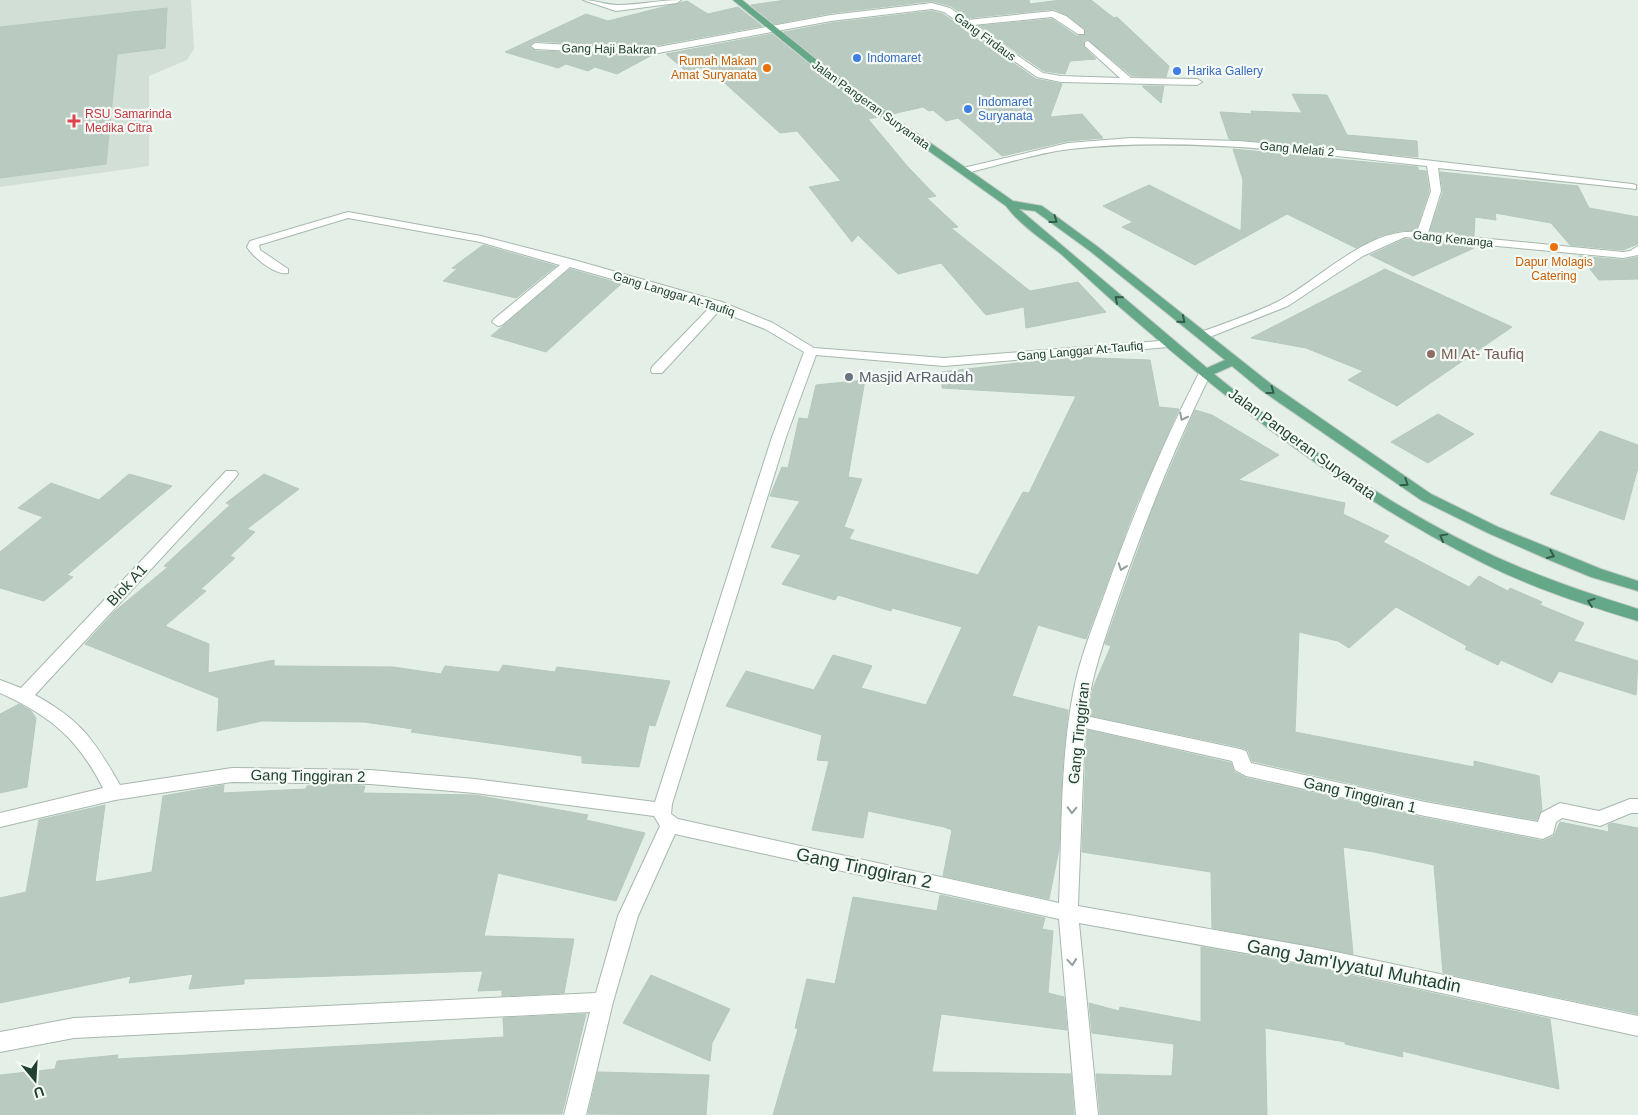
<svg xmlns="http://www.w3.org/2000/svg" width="1638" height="1115" viewBox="0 0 1638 1115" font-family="Helvetica,sans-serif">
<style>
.built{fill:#d2dfd6}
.building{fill:#b9cac0;stroke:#b5c9bd}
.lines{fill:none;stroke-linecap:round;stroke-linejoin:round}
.street-casing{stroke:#a6b8ad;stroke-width:2}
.primary-casing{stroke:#c1cac6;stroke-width:2}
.street{fill:#fff;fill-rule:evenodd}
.primary{fill:#64a888;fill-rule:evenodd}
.oneway{stroke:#325c48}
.oneway2{stroke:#90a098}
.shop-dot{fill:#3f7fe0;stroke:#f5faf6;stroke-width:2}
.food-dot{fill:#e8710a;stroke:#f5faf6;stroke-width:2}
.health-dot{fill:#e0444e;stroke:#f5faf6;stroke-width:2}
.education-dot{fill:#8d6e63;stroke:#f5faf6;stroke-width:2}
.worship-dot{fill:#6b7280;stroke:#f5faf6;stroke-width:2}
.labels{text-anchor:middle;stroke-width:4.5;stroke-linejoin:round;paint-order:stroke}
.far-street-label{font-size:12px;fill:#214232;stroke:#f5faf6}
.far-shop-label{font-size:12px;fill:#366cbe;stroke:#f5faf6;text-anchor:start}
.far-food-label{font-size:12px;fill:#c56008;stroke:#f5faf6;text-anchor:end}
.far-health-label{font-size:12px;fill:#be3a42;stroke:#f5faf6;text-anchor:start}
.education-label{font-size:15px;fill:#785e54;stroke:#f5faf6;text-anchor:start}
.worship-label{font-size:15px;fill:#5b616d;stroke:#f5faf6;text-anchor:start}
.street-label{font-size:15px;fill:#214232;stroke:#f5faf6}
.near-street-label{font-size:18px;fill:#214232;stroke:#f5faf6}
</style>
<rect width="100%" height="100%" fill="#e4efe7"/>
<polygon class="built" points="0,0 191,0 194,49 187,60 149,76 149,166 0,187"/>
<g class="building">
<polygon points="786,0 1029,0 1030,4 1061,0 1091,0 1114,18 1117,17 1169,66 1166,77 1132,76 1087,39 1083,41 1084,47 1096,59 1070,61 1065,74 1044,71 978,26 1052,19 1077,36 1085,35 1085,29 1067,15 1054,9 968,18 951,6 932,1 831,13 774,24 751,5"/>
<polygon points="687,1 708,14 738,7 762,26 658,45 629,46 535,41 529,46 535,51 652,55 617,74 595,67 588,71 566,64 558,68 505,52 586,14 608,21"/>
<polygon points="167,8 165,48 117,54 106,164 0,178 0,27"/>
<polygon points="932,11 943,14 1036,79 1062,84 1050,117 1082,114 1103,138 1068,141 1002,156 958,118 946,121 933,110 929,111 923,107 892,114 849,84 784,32 831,23"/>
<polygon points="772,34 841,90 878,117 868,119 908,167 936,196 927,198 958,227 951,228 1030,291 1078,282 1106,312 1026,328 1024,307 986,315 941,263 898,274 858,235 852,242 809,187 841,181 797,131 780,133 707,67 686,71 666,54"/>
<polygon points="1142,86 1164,86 1161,103"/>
<polygon points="1292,94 1327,95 1347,135 1417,141 1418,157 1229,139 1220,112 1252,114 1251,111 1302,113"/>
<polygon points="1233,149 1418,167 1418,170 1426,171 1429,191 1416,230 1399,231 1380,236 1356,248 1287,214 1195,265 1122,227 1133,222 1103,206 1149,185 1241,231 1243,180"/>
<polygon points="1440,172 1578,186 1589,208 1638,217 1638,244 1623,250 1570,245 1551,223 1495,213 1496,220 1475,217 1474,236 1430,231 1443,192"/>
<polygon points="1405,239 1474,246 1474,248 1413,276 1370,255"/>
<polygon points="483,245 556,266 516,298 443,281 457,269 452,268"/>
<polygon points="1579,256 1623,260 1638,257 1638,279 1599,280"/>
<polygon points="570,269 621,284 546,352 491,336"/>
<polygon points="1385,269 1512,327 1397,406 1348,380 1363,371 1306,348 1251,338"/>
<polygon points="1069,357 1150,360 1159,407 1179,409 1135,508 1086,639 1038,625 1012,696 1068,710 1062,772 1059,849 1049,899 943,876 952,830 944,827 868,811 863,838 812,830 829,761 817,760 822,735 726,706 746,671 814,690 833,655 872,666 861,688 926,705 962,627 892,608 891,611 838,595 835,600 782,584 801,555 771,547 800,501 770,496 782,467 788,468 799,418 808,419 816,385 865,380 848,477 862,479 844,527 854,530 849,539 978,575 1023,492 1029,493 1076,396 942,388 942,372"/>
<polygon points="1195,410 1212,415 1279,455 1238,480 1345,503 1343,514 1389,536 1383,542 1469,587 1479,576 1508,591 1510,588 1542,602 1540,605 1584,623 1574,641 1638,661 1636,695 1559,671 1552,683 1501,660 1498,665 1465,649 1467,646 1396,607 1349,648 1338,641 1299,632 1295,732 1474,767 1474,761 1539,776 1542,810 1537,820 1425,800 1252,761 1248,750 1240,747 1088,715 1093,688 1111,646 1105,644 1123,592 1153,508"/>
<polygon points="1438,414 1474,434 1428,463 1391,442"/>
<polygon points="1600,431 1638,445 1638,467 1624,520 1550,494"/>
<polygon points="129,474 172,486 67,575 73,577 44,601 0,588 0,552 43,517 18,508 51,483 99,500"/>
<polygon points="264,474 299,489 247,529 255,532 230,556 235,558 201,589 206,591 165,626 209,644 208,673 274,660 274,666 393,667 441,674 445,666 499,672 503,665 555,672 557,667 670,681 655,726 649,725 639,767 582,763 582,756 411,732 413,729 364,722 262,721 217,731 219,698 85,644 115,611 168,567 164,566 230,505 226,503"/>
<polygon points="19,704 31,711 36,718 27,787 0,793 0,714"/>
<polygon points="1087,730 1231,763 1234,772 1246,778 1425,818 1543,841 1554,836 1560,822 1609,832 1608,825 1612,823 1638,828 1638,1014 1443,973 1434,865 1374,852 1343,847 1353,954 1212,928 1211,872 1082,852"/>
<polygon points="224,785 223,793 306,789 307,786 329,785 365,786 363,793 475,795 588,815 586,820 645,833 616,901 498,873 484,936 574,939 564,993 502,996 502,990 478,991 483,971 244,979 244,984 189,989 193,974 129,983 131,976 0,1003 0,898 26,892 39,820 105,805 95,882 152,872 163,796"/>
<polygon points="940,895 1045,918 1042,929 1053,931 1048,993 1064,997 1067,1030 941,1014 932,1072 1071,1074 1074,1115 773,1115 798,1029 795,1028 807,979 835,984 853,897 937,911"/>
<polygon points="1201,947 1317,968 1550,1019 1559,1089 1402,1051 1403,1057 1345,1044 1345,1042 1265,1028 1267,1115 1100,1115 1096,1074 1172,1076 1174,1044 1092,1033 1089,1003 1119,1011 1120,1007 1201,1022"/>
<polygon points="651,975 730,1009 712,1043 710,1061 623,1023"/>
<polygon points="586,1014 562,1114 0,1115 0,1075 55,1069 57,1061 118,1055 117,1059 504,1037 503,1018"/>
<polygon points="598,1072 709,1075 706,1115 588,1114"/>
</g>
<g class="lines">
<g class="street-casing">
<g id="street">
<path d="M583,0c12,0 23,5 35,5 21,0 42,-5 63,-5l-4,3 -61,8z"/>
<polygon points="932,3 950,8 967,20 1053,11 1066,16 1084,30 1084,34 1078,34 1052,17 973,25 1043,73 1061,76 1120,78 1085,46 1085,42 1088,41 1131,78 1197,79 1202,82 1197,85 1061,82 1037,77 944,12 932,9 831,21 658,53 629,54 535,49 531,46 535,43 629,48 658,47 831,15"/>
<path d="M1131,138l108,3 91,8 302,35 4,1v4l-198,-21 3,23 -13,42 195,19 7,-1 8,-5v9l-15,3 -218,-21 -42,19 -75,50 -86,34 -6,-4 2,-3c27,-10 55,-19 81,-32 41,-22 90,-74 138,-69l14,-41 -4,-25c-118,-13 -238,-30 -357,-17 -34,4 -73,17 -107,25l-5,-3 1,-2 109,-26z"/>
<path d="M348,212l133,24 93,24 148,42 51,21 41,25 130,10 228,-18 2,3 -6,4 -224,19 -128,-11 -30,82 -114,367 -1,10 7,5 381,84c3,-69 1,-141 14,-209 6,-34 20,-68 32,-101 27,-76 57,-148 94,-220l6,-4 6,4c-35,71 -64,143 -90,218 -14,41 -29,81 -35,125l154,33 6,2 5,12 174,39 113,20 3,-9 19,-10 39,8 31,-12h8v14h-7l-31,13 -38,-8 -6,4 -3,12 -10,5 -118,-23 -179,-40 -11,-6 -3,-9 -147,-33 -7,178 239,42 321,68v20l-321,-70 -238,-43 19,192h-22l-17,-196 -384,-85 -37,82 -25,86 -27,113h-22l26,-103 -516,26 -74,14v-20l74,-14 522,-25 22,-77 42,-90 -6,-10 -179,-23 -105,-9 -138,-2 -117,18 -115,27v-14l103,-25c-25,-49 -52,-72 -103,-95v-13l21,8 205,-217h10l2,3 -2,3 -201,218c47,26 59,45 85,90l112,-17 138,2 105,9 180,23 117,-365 32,-85 -39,-23 -46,-18 -57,62h-10l-1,-3 1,-3 58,-60 -140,-40 -68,58 -4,1 -6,-4 2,-3 66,-54 -80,-23 -132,-24 -89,27 1,5 28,19v4c-12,3 -35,-16 -41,-26l3,-6z"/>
</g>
</g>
<g class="primary-casing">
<path id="primary" d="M733,0h9l106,85 165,116 29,5 56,41 173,137 160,110 67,33 59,24 44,18 37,12v10l-47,-14 -44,-18 -59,-26 -67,-33 -160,-110 -29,-24 -18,8c86,70 181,136 282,183 46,21 94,37 142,52v12c-53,-16 -105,-33 -155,-58 -136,-67 -254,-161 -368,-260 -18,-16 -36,-33 -54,-49 -19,-15 -40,-28 -55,-48l-164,-117zM1019,209l16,2 55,40 135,109 -18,8z"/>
</g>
<use href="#street" class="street"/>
<use href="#primary" class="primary"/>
</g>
<defs><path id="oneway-chevron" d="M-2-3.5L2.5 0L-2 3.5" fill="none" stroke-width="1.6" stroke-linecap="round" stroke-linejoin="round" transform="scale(1.25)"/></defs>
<g class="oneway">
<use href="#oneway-chevron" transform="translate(1054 220) rotate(36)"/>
<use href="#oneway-chevron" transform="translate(1118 299) rotate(-139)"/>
<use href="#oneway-chevron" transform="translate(1182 320) rotate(39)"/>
<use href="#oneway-chevron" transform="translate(1271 391) rotate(36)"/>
<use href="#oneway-chevron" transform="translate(1405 483) rotate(34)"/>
<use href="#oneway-chevron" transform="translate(1443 537) rotate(-151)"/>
<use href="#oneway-chevron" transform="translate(1551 555) rotate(23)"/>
<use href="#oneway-chevron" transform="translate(1591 602) rotate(-161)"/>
</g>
<g class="oneway2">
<use href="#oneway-chevron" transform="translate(1183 417) rotate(117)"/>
<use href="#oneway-chevron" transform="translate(1122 567) rotate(109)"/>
<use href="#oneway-chevron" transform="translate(1072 810) rotate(92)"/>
<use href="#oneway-chevron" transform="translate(1072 962) rotate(85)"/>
</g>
<g class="shop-dot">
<circle cx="857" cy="58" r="5"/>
<circle cx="1177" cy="71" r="5"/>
<circle cx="968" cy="109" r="5"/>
</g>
<g class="food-dot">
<circle cx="767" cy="68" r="5"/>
<circle cx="1554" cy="247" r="5"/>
</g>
<path class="health-dot" d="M71.5 113.5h5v5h5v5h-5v5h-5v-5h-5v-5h5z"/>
<circle class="education-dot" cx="1431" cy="354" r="5"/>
<circle class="worship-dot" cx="849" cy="377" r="5"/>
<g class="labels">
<g class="far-street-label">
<text transform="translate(985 37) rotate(36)" y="4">Gang Firdaus</text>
<text transform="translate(609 49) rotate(1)" y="4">Gang Haji Bakran</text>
<text transform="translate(871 105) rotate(36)" y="4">Jalan Pangeran Suryanata</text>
<text transform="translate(1297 149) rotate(5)" y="4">Gang Melati 2</text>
<text transform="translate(1453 239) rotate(6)" y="4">Gang Kenanga</text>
<text transform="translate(674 294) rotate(17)" y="4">Gang Langgar At-Taufiq</text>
<text transform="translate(1080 351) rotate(-5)" y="4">Gang Langgar At-Taufiq</text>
</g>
<g class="far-shop-label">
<text x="867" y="62">Indomaret</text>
<text x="1187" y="75">Harika Gallery</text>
<text x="978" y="106">Indomaret<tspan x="978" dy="14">Suryanata</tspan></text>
</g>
<g class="far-food-label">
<text x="757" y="65">Rumah Makan<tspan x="757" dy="14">Amat Suryanata</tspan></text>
<text x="1554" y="266" text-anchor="middle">Dapur Molagis<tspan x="1554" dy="14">Catering</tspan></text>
</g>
<g class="far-health-label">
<text x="85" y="118">RSU Samarinda<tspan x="85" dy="14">Medika Citra</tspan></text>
</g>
<g class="education-label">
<text x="1441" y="359">MI At- Taufiq</text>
</g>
<g class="worship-label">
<text x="859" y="382">Masjid ArRaudah</text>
</g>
<g class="street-label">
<text transform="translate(1302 444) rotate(36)" y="5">Jalan Pangeran Suryanata</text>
<text transform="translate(127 585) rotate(-47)" y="5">Blok A1</text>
<text transform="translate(1079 733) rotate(-84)" y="5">Gang Tinggiran</text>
<text transform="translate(308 776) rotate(1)" y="5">Gang Tinggiran 2</text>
<text transform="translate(1360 795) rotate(13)" y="5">Gang Tinggiran 1</text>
</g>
<g class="near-street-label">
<text transform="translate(864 868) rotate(12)" y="6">Gang Tinggiran 2</text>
<text transform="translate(1354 966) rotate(11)" y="6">Gang Jam'Iyyatul Muhtadin</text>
</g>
</g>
<g transform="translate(35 1080) rotate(162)" stroke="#f5faf6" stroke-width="4" paint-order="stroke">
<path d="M0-4L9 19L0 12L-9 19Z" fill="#214232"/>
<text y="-8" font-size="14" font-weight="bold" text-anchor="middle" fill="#214232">U</text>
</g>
</svg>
